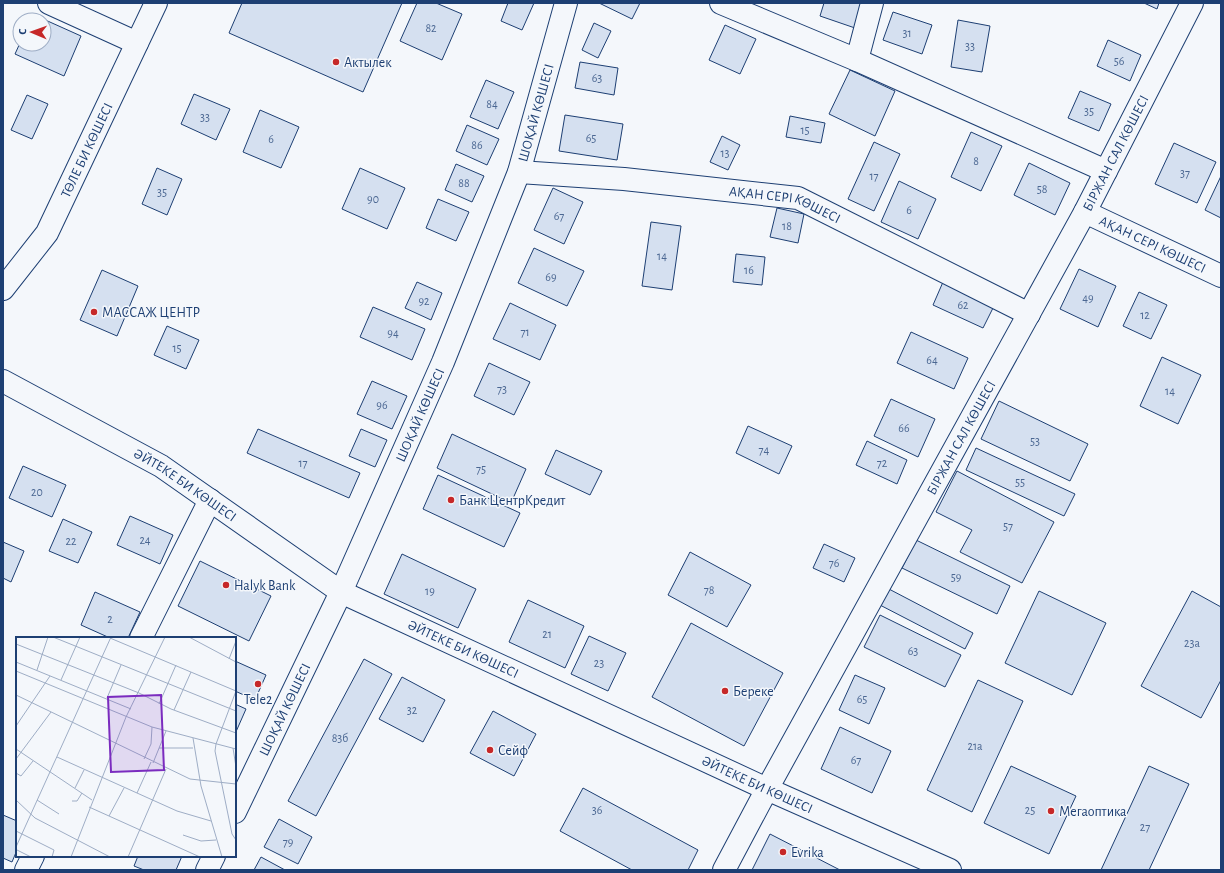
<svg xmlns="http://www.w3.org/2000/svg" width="1224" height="873" viewBox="0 0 1224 873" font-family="'Alegreya Sans',sans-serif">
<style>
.building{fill:#d5e0f0;stroke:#1d3f73}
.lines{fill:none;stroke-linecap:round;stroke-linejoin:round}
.minor-casing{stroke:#1d3f73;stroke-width:24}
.minor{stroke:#f4f7fb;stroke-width:22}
.poi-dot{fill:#c62828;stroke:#f4f7fb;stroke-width:1.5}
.labels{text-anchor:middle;stroke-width:3;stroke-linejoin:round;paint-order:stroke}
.number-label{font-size:12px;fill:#4b6792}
.poi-label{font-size:14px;fill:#1d3f73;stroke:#f4f7fb;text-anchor:start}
.street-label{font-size:14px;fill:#1d3f73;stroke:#f4f7fb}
.inset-road{fill:none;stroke:#9eadc5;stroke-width:1}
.view{fill:#7b2cbf;fill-opacity:0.15;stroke:#7b2cbf;stroke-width:2}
.inset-edge{fill:none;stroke:#1d3f73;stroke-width:2}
</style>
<rect width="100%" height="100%" fill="#f4f7fb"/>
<g class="building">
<polygon points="242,3 402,3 363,92 229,33"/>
<polygon points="417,3 436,3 462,14 442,60 400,41"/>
<polygon points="508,3 534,3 522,30 501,21"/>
<polygon points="599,3 640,3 632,19"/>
<polygon points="824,3 864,3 855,28 820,16"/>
<polygon points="1144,3 1159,3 1157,9"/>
<polygon points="893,12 932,25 922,54 883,40"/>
<polygon points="32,14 81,36 64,76 15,54 20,43 20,44 44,44 44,20 30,20"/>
<polygon points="958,20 990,26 982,72 951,67"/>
<polygon points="594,23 611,31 598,58 582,50"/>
<polygon points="725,25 756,39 740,74 709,60"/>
<polygon points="1108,40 1141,55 1130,81 1097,66"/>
<polygon points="580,62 618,68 614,95 575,88"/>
<polygon points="850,70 895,91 875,136 829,114"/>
<polygon points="486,80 514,92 498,129 470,117"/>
<polygon points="1080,91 1111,104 1099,131 1068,118"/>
<polygon points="194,94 230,109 216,140 181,124"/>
<polygon points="27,95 48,104 32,139 11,130"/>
<polygon points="260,110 299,127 281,168 243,152"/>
<polygon points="565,115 623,124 617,160 559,151"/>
<polygon points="790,116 825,123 821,143 786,137"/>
<polygon points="467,125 499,139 487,165 456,151"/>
<polygon points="971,132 1002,146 981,191 951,177"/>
<polygon points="722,136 740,145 728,170 710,162"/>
<polygon points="874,142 900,154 874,211 848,199"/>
<polygon points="1174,143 1216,162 1197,203 1155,184"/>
<polygon points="1029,163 1070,183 1055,215 1014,195"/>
<polygon points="456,164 484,176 472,202 445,190"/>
<polygon points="157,168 182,179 167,215 142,204"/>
<polygon points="360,168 405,188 387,229 342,209"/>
<polygon points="1221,176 1221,218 1205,210"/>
<polygon points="899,181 936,199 918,239 881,222"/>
<polygon points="553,188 583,202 564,244 534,230"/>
<polygon points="438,199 469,212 456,241 426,228"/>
<polygon points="777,208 804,214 798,243 770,237"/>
<polygon points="651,222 681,226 672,290 642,286"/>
<polygon points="534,248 584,271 567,306 518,283"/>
<polygon points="736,254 765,257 762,285 733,282"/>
<polygon points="1079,269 1116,286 1098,327 1060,309"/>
<polygon points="102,270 138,286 117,336 80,320"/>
<polygon points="417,282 442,293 431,320 405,308"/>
<polygon points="943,282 994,306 983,328 933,305"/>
<polygon points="1139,292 1167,305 1151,339 1123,326"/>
<polygon points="510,303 556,325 540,360 493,339"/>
<polygon points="373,307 425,329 412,360 360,337"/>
<polygon points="167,326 199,340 186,369 154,355"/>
<polygon points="911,332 968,358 954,389 897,363"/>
<polygon points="1162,357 1201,375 1178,424 1140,406"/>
<polygon points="489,363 530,382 514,415 474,396"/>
<polygon points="372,381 407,396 392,429 357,414"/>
<polygon points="891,399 935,419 918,457 874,436"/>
<polygon points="999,401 1088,444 1070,481 981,439"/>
<polygon points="748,426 792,446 779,474 736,453"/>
<polygon points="258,429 360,473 349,498 247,453"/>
<polygon points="361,429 387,440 375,467 349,456"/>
<polygon points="452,434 526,469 511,503 437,468"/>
<polygon points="867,441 907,460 897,484 856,465"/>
<polygon points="976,448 1075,494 1064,516 966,470"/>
<polygon points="556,450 602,471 590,495 545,474"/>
<polygon points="23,466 66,485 52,517 9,498"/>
<polygon points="957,471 1054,522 1022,583 960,552 972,530 936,512"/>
<polygon points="438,475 520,513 504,547 423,509"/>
<polygon points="130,516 173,535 160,564 117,545"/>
<polygon points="63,519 92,532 78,563 49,551"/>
<polygon points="916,540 1010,586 997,614 902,568"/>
<polygon points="3,542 24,551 11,582 3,578"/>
<polygon points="824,544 855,558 844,582 813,568"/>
<polygon points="690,552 751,585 727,627 668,595"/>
<polygon points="402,554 476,589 458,628 384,594"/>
<polygon points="200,561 271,596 249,641 178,606"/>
<polygon points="887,588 973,633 965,649 878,604"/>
<polygon points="1039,591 1106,623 1072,695 1005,663"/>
<polygon points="1192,591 1221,607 1221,680 1201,718 1141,686"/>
<polygon points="95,592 140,612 128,638 110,638 81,625"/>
<polygon points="528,600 584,626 565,668 509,642"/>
<polygon points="880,615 961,655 945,687 864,647"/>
<polygon points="691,623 783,673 744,746 652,697"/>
<polygon points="589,636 626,653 608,691 571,674"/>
<polygon points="364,659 392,674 316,816 288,801"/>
<polygon points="235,661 266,675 255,700 235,691"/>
<polygon points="855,675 885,688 869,724 839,710"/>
<polygon points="402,677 445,700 423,742 379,719"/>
<polygon points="978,680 1023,701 972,812 927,790"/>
<polygon points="235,704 246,709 235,734"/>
<polygon points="493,711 536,734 514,776 470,753"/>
<polygon points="840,727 891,751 872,793 821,769"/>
<polygon points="1011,766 1076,796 1049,854 984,823"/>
<polygon points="1149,766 1189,784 1149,870 1101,870"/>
<polygon points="583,788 698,850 688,870 632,870 560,831"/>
<polygon points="3,815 17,821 17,850 12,862 3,858"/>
<polygon points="279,819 312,837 298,864 264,847"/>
<polygon points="770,834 840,870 752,870"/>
<polygon points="138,856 182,856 176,870 144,870 134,866"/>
<polygon points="261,857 285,870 254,870"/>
</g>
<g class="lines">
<g class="minor-casing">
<g id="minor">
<polyline points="49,3 137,43"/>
<polyline points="721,3 857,60 1106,171"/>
<polyline points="857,60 872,3"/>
<path id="s1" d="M519,172l105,7 174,19 231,116"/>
<path id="s2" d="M1085,212l136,64"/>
<path id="s3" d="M3,289l44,-56 109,-230"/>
<path id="s4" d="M3,381l158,85 180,126 426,197 183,81"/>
<polyline points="141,638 210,500"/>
<path id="s5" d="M235,812l106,-220 102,-230 76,-190 47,-169"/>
<polyline points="26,870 33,856"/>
<polyline points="207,870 214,856"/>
<path id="s6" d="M724,870l43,-81 318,-577 107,-209"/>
</g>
</g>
<use href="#minor" class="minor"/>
</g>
<g class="poi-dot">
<circle cx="336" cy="62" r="4"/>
<circle cx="94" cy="312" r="4"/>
<circle cx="451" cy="500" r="4"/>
<circle cx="226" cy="585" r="4"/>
<circle cx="258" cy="684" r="4"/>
<circle cx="725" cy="691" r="4"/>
<circle cx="490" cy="750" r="4"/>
<circle cx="1051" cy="811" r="4"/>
<circle cx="783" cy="852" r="4"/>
</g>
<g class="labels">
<g class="number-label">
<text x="431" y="32">82</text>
<text x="907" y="37">31</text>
<text x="970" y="50">33</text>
<text x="1119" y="65">56</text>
<text x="597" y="82">63</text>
<text x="492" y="108">84</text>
<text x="1089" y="115">35</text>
<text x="205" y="121">33</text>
<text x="805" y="134">15</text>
<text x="591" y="142">65</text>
<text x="271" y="143">6</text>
<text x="477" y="149">86</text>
<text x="725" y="157">13</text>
<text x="976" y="165">8</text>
<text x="1185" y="177">37</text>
<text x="874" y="180">17</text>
<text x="464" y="187">88</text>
<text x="1042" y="193">58</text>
<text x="162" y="196">35</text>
<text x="373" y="203">90</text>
<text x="909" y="214">6</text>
<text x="559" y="220">67</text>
<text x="787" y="230">18</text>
<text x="662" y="260">14</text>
<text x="749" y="274">16</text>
<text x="551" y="281">69</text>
<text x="1088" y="302">49</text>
<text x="424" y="305">92</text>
<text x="963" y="309">62</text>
<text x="1145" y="319">12</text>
<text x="525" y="336">71</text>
<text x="393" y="337">94</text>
<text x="177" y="352">15</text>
<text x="932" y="364">64</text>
<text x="502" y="393">73</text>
<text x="1170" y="395">14</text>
<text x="382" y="409">96</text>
<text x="904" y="432">66</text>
<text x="1035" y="445">53</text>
<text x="764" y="454">74</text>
<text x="303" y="467">17</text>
<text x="882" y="467">72</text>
<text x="481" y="473">75</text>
<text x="1020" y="486">55</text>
<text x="37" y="496">20</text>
<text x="1008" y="530">57</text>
<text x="145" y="544">24</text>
<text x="71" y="545">22</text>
<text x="834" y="567">76</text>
<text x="956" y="581">59</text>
<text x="709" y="594">78</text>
<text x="430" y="595">19</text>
<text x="110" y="623">2</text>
<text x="547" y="638">21</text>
<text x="1192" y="647">23а</text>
<text x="913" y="655">63</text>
<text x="599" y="667">23</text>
<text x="862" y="703">65</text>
<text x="412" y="714">32</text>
<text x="340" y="742">83б</text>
<text x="975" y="750">21а</text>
<text x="856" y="764">67</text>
<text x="597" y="814">36</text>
<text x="1030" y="814">25</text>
<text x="1145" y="831">27</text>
<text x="288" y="846">79</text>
</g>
<g class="poi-label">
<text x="344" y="67">Актылек</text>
<text x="102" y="317">МАССАЖ ЦЕНТР</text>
<text x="459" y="505">Банк ЦентрКредит</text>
<text x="234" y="590">Halyk Bank</text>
<text x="733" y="696">Береке</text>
<text x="258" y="704" text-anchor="middle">Tele2</text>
<text x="498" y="755">Сейф</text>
<text x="1059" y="816">Мегаоптика</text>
<text x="791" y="857">Evrika</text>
</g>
<g class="street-label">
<text dy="5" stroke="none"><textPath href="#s5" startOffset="762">ШОҚАЙ КӨШЕСІ</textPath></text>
<text dy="5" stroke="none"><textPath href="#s3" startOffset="163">ТӨЛЕ БИ КӨШЕСІ</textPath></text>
<text dy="5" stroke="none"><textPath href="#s6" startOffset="817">БІРЖАН САЛ КӨШЕСІ</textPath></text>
<text dy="5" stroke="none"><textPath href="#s1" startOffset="269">АҚАН СЕРІ КӨШЕСІ</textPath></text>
<text dy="5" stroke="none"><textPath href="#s2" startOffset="75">АҚАН СЕРІ КӨШЕСІ</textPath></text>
<text dy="5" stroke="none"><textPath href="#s5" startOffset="438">ШОҚАЙ КӨШЕСІ</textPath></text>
<text dy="5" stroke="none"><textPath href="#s6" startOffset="493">БІРЖАН САЛ КӨШЕСІ</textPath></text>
<text dy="5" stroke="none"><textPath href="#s4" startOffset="210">ӘЙТЕКЕ БИ КӨШЕСІ</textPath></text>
<text dy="5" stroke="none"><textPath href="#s4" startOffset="534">ӘЙТЕКЕ БИ КӨШЕСІ</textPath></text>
<text dy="5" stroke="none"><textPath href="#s5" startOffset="114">ШОҚАЙ КӨШЕСІ</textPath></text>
<text dy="5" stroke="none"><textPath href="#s4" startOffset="858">ӘЙТЕКЕ БИ КӨШЕСІ</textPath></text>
</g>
</g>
<g transform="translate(16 637)">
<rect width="220" height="220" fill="#f4f7fb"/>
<path class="inset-road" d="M37,0l183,74M173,0l47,25M94,1l126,53M0,7l123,49 32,16 65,24M213,22l7,-18M0,25l115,47M21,33l11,-33M0,34l136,56 84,22M45,43l19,-43M220,54l-20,53 -1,7 17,83 4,6M0,58l174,84 46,5M91,61l14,-33M143,67l17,-39M158,73l17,-38M0,89l34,-50M177,101l8,48 21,71M143,111h34M217,111l3,19M0,112l76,51M41,120l120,54 34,10M0,122l35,-47M128,122l7,-15 1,-17M137,126l13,-32M0,136l5,3 12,-15M59,151l9,-18M121,156l14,-31M0,163l19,18 75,39M21,163l22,14M56,164h5l5,-8M73,170l111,50M93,179l15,-28M0,194l38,19 -2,7M167,198l18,6 15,-1M0,210l95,-210M1,213l14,7M55,220l55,-140 39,-80M112,220l38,-88"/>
<path class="view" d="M145,58l3,75 -53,2 -3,-75z"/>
<rect width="220" height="220" class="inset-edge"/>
</g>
<rect width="1224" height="873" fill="none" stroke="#1d3f73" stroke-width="8"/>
<g transform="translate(32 32) rotate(272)"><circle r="19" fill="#f4f7fb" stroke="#9eadc5"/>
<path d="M0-3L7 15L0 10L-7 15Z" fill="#c62828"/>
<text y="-6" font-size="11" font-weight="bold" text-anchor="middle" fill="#1d3f73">С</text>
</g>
</svg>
